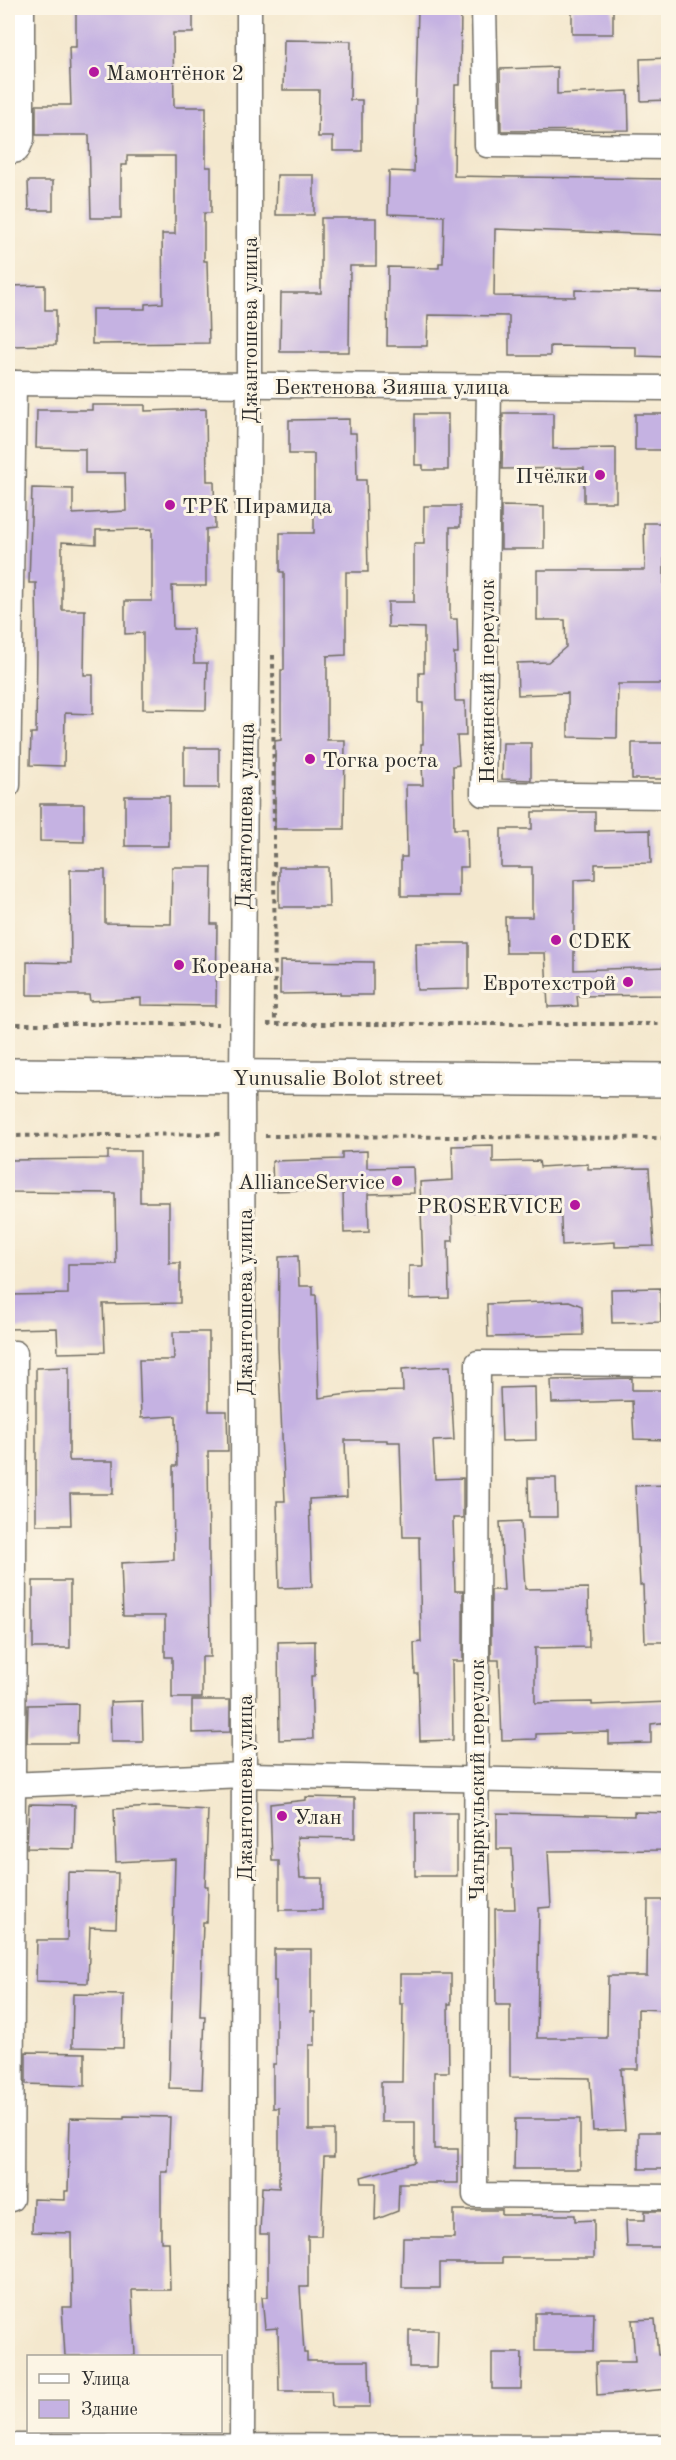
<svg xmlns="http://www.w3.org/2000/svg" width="676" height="2460" viewBox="0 0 676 2460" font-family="'Old Standard TT',serif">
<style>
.building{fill:#c5b2e2}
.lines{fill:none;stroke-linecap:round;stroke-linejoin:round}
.street-casing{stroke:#716d64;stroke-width:27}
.primary-casing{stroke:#716d64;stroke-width:36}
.path{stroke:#716d64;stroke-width:4;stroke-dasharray:4.5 4.5;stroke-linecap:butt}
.street{stroke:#fff;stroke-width:24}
.primary{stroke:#fff;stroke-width:33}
.poi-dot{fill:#b5179e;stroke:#fcf5e5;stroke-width:2}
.labels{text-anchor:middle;stroke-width:6;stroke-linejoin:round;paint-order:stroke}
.poi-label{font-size:22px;fill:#2b2b2b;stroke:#fcf5e5;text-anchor:start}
.street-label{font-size:22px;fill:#2b2b2b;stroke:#fcf5e5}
</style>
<rect width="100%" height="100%" fill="#fcf5e5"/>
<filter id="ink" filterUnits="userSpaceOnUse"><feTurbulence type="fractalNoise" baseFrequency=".0167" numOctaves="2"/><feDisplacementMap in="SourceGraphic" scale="12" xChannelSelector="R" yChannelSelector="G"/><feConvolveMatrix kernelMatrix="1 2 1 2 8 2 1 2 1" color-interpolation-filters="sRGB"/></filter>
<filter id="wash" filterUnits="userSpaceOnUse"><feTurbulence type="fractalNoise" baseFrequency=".008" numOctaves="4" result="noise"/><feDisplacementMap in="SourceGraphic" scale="24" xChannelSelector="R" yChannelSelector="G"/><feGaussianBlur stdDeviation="1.35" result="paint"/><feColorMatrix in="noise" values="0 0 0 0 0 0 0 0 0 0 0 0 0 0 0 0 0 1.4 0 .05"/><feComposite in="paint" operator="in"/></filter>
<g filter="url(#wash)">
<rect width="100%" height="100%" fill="#f4e8ce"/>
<g id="blocks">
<g class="building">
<polygon points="76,8 193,8 193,33 173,33 174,107 206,107 206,167 211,167 211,213 204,213 204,261 207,261 209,343 92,344 92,309 145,309 145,304 163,303 162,234 175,234 175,156 127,156 127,165 121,165 121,218 91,218 89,135 36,135 36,105 71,105 69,47 76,47"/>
<polygon points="418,8 461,8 460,85 455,85 454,176 669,179 669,235 495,229 494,296 575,297 575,290 669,292 669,357 636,356 636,347 550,346 550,356 509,356 509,316 428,315 427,346 387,346 388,267 439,268 439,263 443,263 444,216 388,214 389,171 414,172"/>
<rect x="572" y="8" width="41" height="26"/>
<polygon points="284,40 351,41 350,100 362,100 362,151 333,151 333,137 318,137 319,90 283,90"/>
<polygon points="669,58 669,100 641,101 640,59"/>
<polygon points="557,67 557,94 628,91 629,130 501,131 500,69"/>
<polygon points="277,175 314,175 314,215 276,215"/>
<polygon points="28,181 53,181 53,210 29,210"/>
<polygon points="321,218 376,218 376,266 350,266 349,352 280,352 281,293 321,293"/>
<polygon points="45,285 45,310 56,310 56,345 11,346 9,286"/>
<polygon points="92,405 145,405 145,411 206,409 207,481 214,481 215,528 206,529 206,586 172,586 173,629 193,629 194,663 207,663 206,710 143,709 143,633 125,634 125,601 152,601 152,529 96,530 96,544 62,542 62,610 85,610 84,675 93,675 93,714 65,713 64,766 30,765 31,733 36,733 37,646 36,583 29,583 32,488 73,489 73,514 126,511 125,473 85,473 85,449 36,448 37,410 92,410"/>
<polygon points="503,413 553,413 553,449 616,448 616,502 584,502 584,468 502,469"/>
<polygon points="415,414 448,414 448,470 423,470 423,465 415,465"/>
<rect x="635" y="414" width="34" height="36"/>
<polygon points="349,419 349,433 356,433 357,480 366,480 368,572 346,572 346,655 327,656 327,740 345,740 344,829 275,829 275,741 281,740 281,670 284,670 284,572 280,572 280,533 314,533 314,454 289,454 289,420"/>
<polygon points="424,506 460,506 460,527 450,527 450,619 457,619 458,653 454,653 455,701 465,701 466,736 457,736 459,765 453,766 454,829 467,829 468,867 459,867 459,896 401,896 401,857 407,857 406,785 423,785 421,744 423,744 423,703 419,703 419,673 424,673 424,628 388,627 388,602 414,602 414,544 424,544"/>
<polygon points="501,506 544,507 544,549 501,549"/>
<polygon points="644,523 669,523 669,559 664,559 664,633 669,633 669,684 618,684 617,738 568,737 568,693 518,695 517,663 548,662 566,647 565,620 537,620 537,570 645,570"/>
<polygon points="503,743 531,743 531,780 502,779"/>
<rect x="632" y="743" width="37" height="36"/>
<rect x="184" y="748" width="35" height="40"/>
<rect x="125" y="796" width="44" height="50"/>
<polygon points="40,804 84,804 84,842 40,841"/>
<polygon points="532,812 595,812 595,831 650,830 651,863 595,864 595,879 574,880 574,970 669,967 669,995 577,996 578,1006 548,1007 545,953 506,953 505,917 532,917 532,867 501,867 501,829 532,829"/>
<polygon points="172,867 212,867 211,924 217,924 216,1006 141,1005 141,998 90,1001 89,995 27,995 27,962 71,963 70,870 105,870 105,923 171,924"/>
<polygon points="279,867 328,867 329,907 279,907"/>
<polygon points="416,943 469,943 469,989 417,990"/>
<polygon points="280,961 373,962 373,995 340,995 340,993 280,994"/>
<polygon points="493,1145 493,1162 539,1161 540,1167 588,1164 588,1169 649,1168 654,1246 615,1247 615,1242 562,1245 560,1197 493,1198 494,1212 452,1212 453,1241 448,1241 449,1298 409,1299 409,1266 423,1266 420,1182 453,1180 452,1146"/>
<polygon points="108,1151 140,1151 140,1202 169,1202 169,1263 180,1263 180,1303 103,1304 105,1352 58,1353 57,1328 8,1329 8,1295 68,1294 68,1264 116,1264 115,1193 8,1192 8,1160 108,1159"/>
<polygon points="367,1151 367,1168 413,1167 414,1193 368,1194 369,1232 344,1233 343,1189 273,1191 272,1161 342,1159 342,1152"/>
<polygon points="298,1256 299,1286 313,1286 313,1295 316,1295 319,1398 363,1392 403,1391 402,1369 450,1366 454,1440 433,1441 435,1479 463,1478 463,1518 453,1518 455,1591 463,1591 463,1661 452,1661 453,1740 420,1741 418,1674 415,1674 414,1643 421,1642 419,1537 403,1537 400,1442 387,1442 387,1440 345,1440 347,1497 309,1499 312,1587 279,1588 277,1501 285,1501 278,1347 279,1257"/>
<polygon points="660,1288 661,1322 612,1323 611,1289"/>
<polygon points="569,1301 582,1306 583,1335 488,1337 487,1304"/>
<polygon points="173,1332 209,1332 209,1411 227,1411 228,1451 208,1451 210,1657 202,1657 202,1698 172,1698 172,1657 165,1657 165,1616 123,1616 121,1563 174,1560 173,1466 177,1466 176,1416 141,1418 139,1360 174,1360"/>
<polygon points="69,1367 69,1459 70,1461 113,1461 113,1494 70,1494 71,1525 36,1525 36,1368"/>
<polygon points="632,1378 632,1390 667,1390 668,1440 634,1439 632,1401 552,1403 551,1380"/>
<polygon points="535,1387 536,1440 502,1441 500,1388"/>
<polygon points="528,1478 556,1478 557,1517 529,1517"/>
<polygon points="669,1485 669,1642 645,1642 643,1585 640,1585 635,1486"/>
<polygon points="521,1521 525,1589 588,1588 589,1647 535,1648 535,1703 592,1702 592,1705 669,1702 669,1722 651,1724 651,1743 609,1744 609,1732 536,1734 536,1739 502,1740 499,1660 491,1660 491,1590 504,1590 500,1522"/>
<rect x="33" y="1581" width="37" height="67"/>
<polygon points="315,1641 315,1676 311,1676 313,1739 279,1740 278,1642"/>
<polygon points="192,1700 230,1700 230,1732 192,1733"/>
<polygon points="142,1701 143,1742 111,1742 110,1702"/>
<polygon points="78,1704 77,1743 27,1743 28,1705"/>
<polygon points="306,1797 355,1798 355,1838 297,1837 300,1878 322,1878 322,1910 279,1910 279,1861 272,1861 270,1804 306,1800"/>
<polygon points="29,1804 75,1805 74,1849 27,1848"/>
<polygon points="156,1807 208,1810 205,1886 208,1886 207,1922 203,1922 200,2016 205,2016 202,2089 169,2088 175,1859 116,1862 114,1809"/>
<polygon points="634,1812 669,1813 669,1850 548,1851 551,1907 539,1908 537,2038 607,2038 608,1976 647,1976 648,1900 669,1900 667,2010 638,2009 638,2069 621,2069 625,2130 593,2131 590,2078 510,2077 510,2005 496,2005 495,1909 515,1909 512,1849 497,1849 497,1813 634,1816"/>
<rect x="415" y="1813" width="42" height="63"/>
<polygon points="68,1872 118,1873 116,1928 90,1927 88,1983 36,1981 37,1940 67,1940"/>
<polygon points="274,1949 311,1949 311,2012 315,2012 315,2045 309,2045 309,2130 334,2130 334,2157 324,2157 321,2236 308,2236 308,2287 300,2287 304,2353 307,2353 307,2361 369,2361 370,2407 332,2407 331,2391 279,2391 278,2328 265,2329 262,2297 268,2297 268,2234 260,2234 262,2187 279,2188 279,2108 273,2108 273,2064 276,2064 276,1981 274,1981"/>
<polygon points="400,1974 451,1974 451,2004 448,2004 449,2072 434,2072 434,2149 458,2149 458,2183 399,2183 398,2211 375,2220 376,2183 362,2183 361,2177 415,2162 415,2122 381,2122 381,2082 402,2082 403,2004 400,2004"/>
<polygon points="73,1994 124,1995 123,2048 72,2047"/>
<polygon points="26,2052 85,2053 85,2086 26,2084"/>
<polygon points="124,2116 170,2117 168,2172 161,2172 161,2242 169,2242 170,2290 132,2290 135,2356 65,2356 62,2307 72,2307 71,2233 32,2232 33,2199 65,2200 65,2191 68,2191 70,2118 124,2119"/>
<polygon points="515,2119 580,2119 580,2169 514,2169"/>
<rect x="639" y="2132" width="30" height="37"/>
<polygon points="454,2210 502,2210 502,2215 575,2215 575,2221 594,2220 594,2258 502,2258 502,2263 440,2263 440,2288 402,2288 403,2238 454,2238"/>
<polygon points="645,2211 669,2211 669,2247 627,2247 626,2220 645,2220"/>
<polygon points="535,2313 594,2313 593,2351 535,2351"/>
<polygon points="655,2319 658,2355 669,2355 669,2389 597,2395 596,2362 635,2362 632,2320"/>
<polygon points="409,2330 438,2330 437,2367 409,2367"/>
<polygon points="492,2353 522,2353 521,2389 492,2389"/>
</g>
</g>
</g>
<g filter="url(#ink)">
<use href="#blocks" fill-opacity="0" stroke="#716d64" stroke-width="1.5"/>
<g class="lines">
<g class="street-casing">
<g id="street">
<polyline points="484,8 487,145 668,147"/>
<polyline points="8,152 17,150 22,139 22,8"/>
<polyline points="8,383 668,388"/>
<polyline points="489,387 483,794 668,796"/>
<polyline points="8,785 14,383"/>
<polyline points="8,1353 15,1353 11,2199 8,2199"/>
<polyline points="668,1364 478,1363 475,2195 668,2197"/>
<polyline points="8,1785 244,1775 668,1783"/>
<polyline points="8,2446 668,2447"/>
<polyline points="242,2452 244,1748 242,1076 249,375 249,8"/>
</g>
</g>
<g class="primary-casing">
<polyline id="primary" points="8,1075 668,1080"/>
</g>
<g class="path">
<polyline points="273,655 275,1024"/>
<polyline points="8,1024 219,1024"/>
<polyline points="267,1024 668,1024"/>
<polyline points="8,1136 220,1134"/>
<polyline points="265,1136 668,1138"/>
</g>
<use href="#street" class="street"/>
<use href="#primary" class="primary"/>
</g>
</g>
<g class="poi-dot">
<circle cx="94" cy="72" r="6"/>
<circle cx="600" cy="475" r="6"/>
<circle cx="170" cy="505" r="6"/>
<circle cx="310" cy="759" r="6"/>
<circle cx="556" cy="940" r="6"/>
<circle cx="179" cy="965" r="6"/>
<circle cx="628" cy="982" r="6"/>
<circle cx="397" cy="1181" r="6"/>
<circle cx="575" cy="1205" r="6"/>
<circle cx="282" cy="1816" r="6"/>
</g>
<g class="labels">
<g class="poi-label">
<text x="106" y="80">Мамонтёнок 2</text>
<text x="588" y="483" text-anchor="end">Пчёлки</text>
<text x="182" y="513">ТРК Пирамида</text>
<text x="322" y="767">Тогка роста</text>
<text x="568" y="948">CDEK</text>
<text x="191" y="973">Кореана</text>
<text x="616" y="990" text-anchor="end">Евротехстрой</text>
<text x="385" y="1189" text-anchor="end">AllianceService</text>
<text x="563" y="1213" text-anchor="end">PROSERVICE</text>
<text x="294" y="1824">Улан</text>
</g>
<g class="street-label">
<text transform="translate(249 330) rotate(-90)" y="8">Джантошева улица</text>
<text x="392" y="394">Бектенова Зияша улица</text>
<text transform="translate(486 681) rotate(-90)" y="8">Нежинский переулок</text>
<text transform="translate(244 816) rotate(-89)" y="8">Джантошева улица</text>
<text x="338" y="1085">Yunusalie Bolot street</text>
<text transform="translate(244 1302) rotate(-90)" y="8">Джантошева улица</text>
<text transform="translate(476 1780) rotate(-90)" y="8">Чатыркульский переулок</text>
<text transform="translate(244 1788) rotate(-90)" y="8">Джантошева улица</text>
</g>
</g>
<rect width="676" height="2460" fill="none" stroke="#fcf5e5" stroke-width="30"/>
<rect x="27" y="2355" width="195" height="78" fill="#fcf5e5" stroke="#a8a49b" stroke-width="1.5"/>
<rect x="39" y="2374" width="30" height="9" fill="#ffffff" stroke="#a8a49b" stroke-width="1.5"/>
<text x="81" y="2385" font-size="18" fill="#2b2b2b">Улица</text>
<rect x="39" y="2400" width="30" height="18" fill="#c5b2e2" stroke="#a8a49b" stroke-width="1.5"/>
<text x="81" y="2415" font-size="18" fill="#2b2b2b">Здание</text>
</svg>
